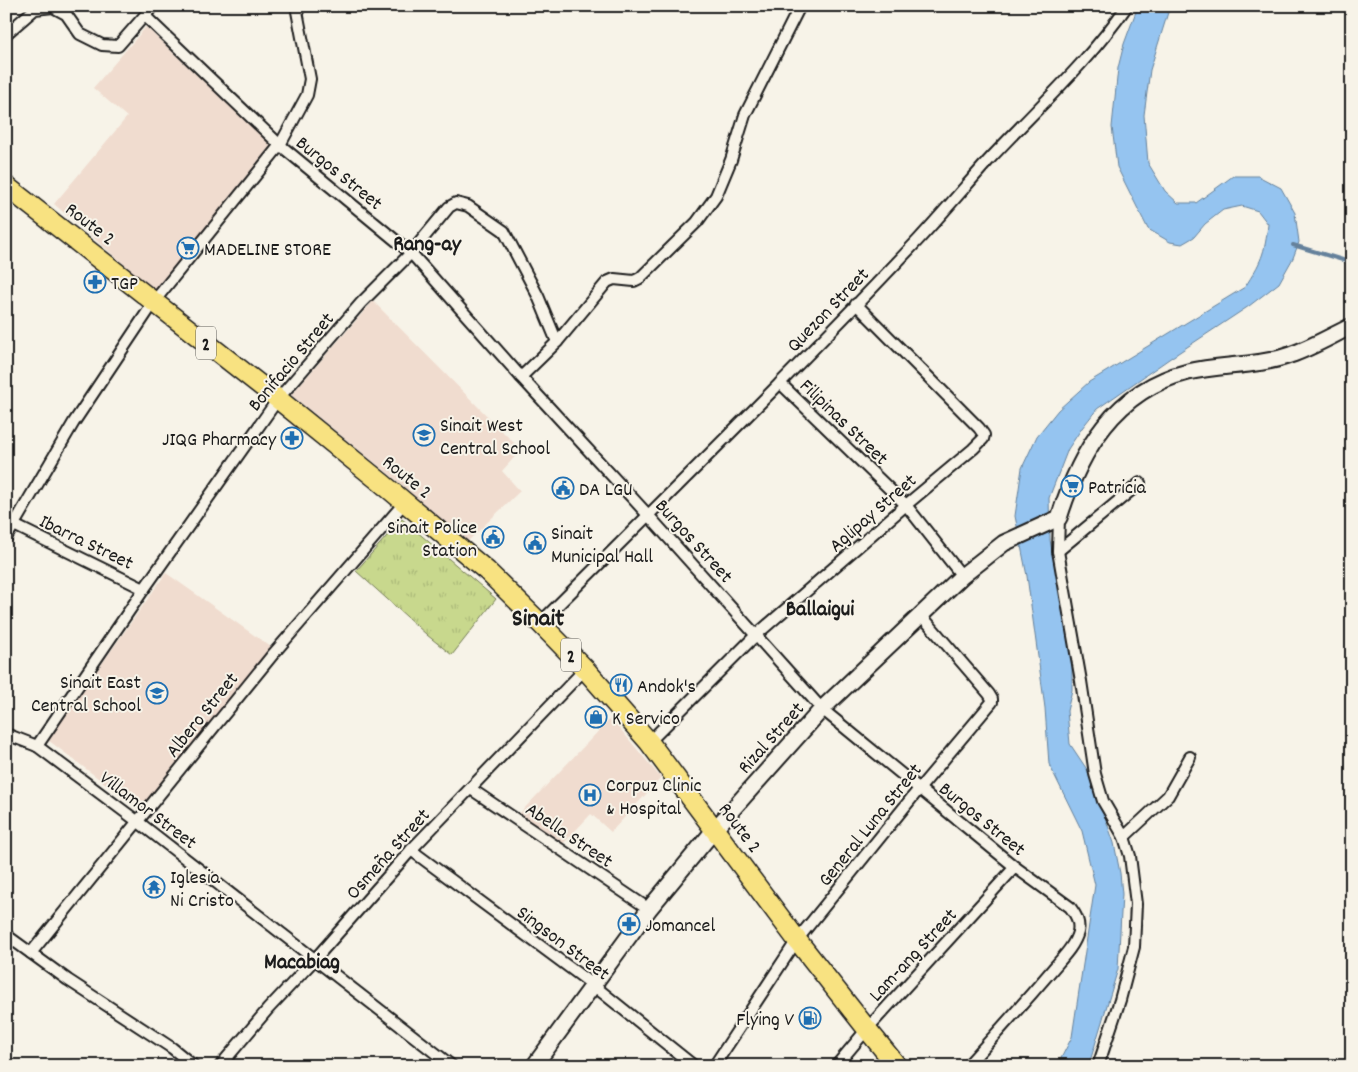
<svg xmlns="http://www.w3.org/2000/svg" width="1358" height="1072" viewBox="0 0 1358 1072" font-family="Dekko,sans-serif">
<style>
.built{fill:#f0dccf}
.park{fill:url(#park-tufts);stroke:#727a54}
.water{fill:#95c4f0;stroke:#65819b}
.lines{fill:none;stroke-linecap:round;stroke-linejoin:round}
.stream{stroke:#65819b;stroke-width:4}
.street-casing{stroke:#1c1c1c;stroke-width:14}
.secondary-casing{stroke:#1c1c1c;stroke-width:19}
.highway-casing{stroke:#1c1c1c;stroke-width:22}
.street{stroke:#f7f3e8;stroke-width:10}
.secondary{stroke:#f7f3e8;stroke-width:15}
.highway{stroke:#f8e281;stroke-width:19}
.labels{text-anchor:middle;stroke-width:4;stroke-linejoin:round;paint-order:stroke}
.shield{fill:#f7f3e8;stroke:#5e5c59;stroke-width:1}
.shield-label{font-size:19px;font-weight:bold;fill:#1c1c1c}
.street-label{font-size:20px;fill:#1c1c1c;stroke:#f7f3e8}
.poi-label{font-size:20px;fill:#1c1c1c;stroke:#f7f3e8;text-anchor:start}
.quarter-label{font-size:22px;font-weight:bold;fill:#1c1c1c;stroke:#f7f3e8}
.district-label{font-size:25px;font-weight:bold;fill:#1c1c1c;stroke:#f7f3e8}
</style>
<defs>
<pattern id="park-tufts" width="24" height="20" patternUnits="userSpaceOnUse" patternTransform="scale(1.25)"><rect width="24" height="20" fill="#c8d88d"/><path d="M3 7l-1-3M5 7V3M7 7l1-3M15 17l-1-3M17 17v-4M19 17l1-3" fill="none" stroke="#abb979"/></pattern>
</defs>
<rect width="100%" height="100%" fill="#f7f3e8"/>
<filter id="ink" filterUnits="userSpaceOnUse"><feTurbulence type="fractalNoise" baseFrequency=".02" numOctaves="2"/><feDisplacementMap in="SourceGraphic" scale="10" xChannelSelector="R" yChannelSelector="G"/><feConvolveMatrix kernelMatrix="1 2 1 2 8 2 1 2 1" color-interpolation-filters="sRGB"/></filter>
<g filter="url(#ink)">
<g class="built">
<polygon points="146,27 271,145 155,291 54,204 127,117 93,88"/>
<polygon points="373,301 521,450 502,471 520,491 467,542 401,484 291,395"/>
<polygon points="166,573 271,647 140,810 48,740"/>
<polygon points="611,718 661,778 611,832 591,814 562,845 518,815"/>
</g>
<polygon class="park" points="402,519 496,599 452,655 427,635 356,571"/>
<path class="water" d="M1138,6h32l-20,64 -6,45 4,48 17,28 13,12h18l37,-27h25l23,12 14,25 4,29 -6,16 -14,25 -30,23 -80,53 -72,50 -15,19 -14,21 -19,49 1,42 22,119v31l-5,21 3,33 20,30 24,69 6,30 2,21 -4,75 -27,89 -4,8h-30l15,-29 23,-152 -13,-54 -33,-67 -4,-56 -18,-132 -12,-60 7,-48 15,-32 21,-26 31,-28 156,-95c16,-25 20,-33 23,-63l-10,-13 -16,-5 -19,4 -18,14 -11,13 -12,7 -12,-2 -22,-13 -31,-62 -5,-40 6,-59 6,-24z"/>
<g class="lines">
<polyline class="stream" points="1293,245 1346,261 1352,266"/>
<g class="street-casing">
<g id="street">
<path d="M145,16l135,129 131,108 110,124 127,138 174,194 193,158 55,40c6,8 10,15 8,25 -4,15 -17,27 -26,38 -28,33 -56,64 -85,96"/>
<polyline points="6,34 35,9 53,7 66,14 80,34 102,45 118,46 153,6"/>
<polyline points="557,342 607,282 614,279 634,281 640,278 697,222 716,196 731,160 745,115 800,6"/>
<polyline points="780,383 906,505 962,576"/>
<polyline points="1059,518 1058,551 1081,681 1095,774 1103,801 1124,837 1130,856 1136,904 1134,947 1120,1000 1098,1066"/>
<polyline points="14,525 144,589"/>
<polyline points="6,538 74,422 156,299 280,145 307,95 310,79 296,6"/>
<polyline points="1058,551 1140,483"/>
<path d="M540,623c127,-127 256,-253 379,-384 23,-25 45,-51 68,-77 47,-51 100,-98 140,-156"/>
<polyline points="6,734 37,746 137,821 452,1066"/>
<polyline points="649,742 756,635 906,505 973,449 983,439 984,435 979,428 856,304"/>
<polyline points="37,746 144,589 278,399 361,303 411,253 449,207 456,203 468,206 504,231 538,296 557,342 521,377"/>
<polyline points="471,789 649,909"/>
<polyline points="1124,837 1168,796 1190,757"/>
<polyline points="411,850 593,985 694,1066"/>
<polyline points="6,935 68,980 172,1048 194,1066"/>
<polyline points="31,953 274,653 405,502"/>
<polyline points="220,1066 268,1009 315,959 411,850 585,669"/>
<polyline points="714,1066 797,940 919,789 992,702 992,699 989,694 921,615"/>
<polyline points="836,1066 867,1029 1015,867"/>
</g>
</g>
<g class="secondary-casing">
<path id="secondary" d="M534,1066l115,-157 66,-80 107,-120 140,-133 42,-33 55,-25c21,-67 56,-128 129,-146 33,-8 69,-5 102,-17 21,-7 41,-19 62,-29"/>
</g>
<g class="highway-casing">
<polyline id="highway" points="6,186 278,399 383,484 487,571 540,623 585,669 649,742 797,940 867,1029 897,1066"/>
</g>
<use href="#street" class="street"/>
<use href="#secondary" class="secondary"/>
<use href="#highway" class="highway"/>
</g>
</g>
<defs>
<g id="supermarket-ring" transform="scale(1.125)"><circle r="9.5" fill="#f7f3e8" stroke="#1f6fb2" stroke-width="1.5"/><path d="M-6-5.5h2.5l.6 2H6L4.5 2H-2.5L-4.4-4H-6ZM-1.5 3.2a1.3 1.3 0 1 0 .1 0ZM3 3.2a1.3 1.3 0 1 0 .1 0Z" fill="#1f6fb2"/></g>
<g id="pharmacy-ring" transform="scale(1.125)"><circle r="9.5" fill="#f7f3e8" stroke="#1f6fb2" stroke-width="1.5"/><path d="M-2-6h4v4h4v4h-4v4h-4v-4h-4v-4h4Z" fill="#1f6fb2"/></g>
<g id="school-ring" transform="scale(1.125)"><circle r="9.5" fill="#f7f3e8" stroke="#1f6fb2" stroke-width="1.5"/><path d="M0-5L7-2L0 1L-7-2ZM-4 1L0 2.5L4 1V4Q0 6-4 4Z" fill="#1f6fb2"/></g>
<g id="civic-ring" transform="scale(1.125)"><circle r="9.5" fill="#f7f3e8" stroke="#1f6fb2" stroke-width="1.5"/><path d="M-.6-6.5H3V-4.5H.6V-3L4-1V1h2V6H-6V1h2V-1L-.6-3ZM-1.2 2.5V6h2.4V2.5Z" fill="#1f6fb2"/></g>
<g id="restaurant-ring" transform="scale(1.125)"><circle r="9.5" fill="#f7f3e8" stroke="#1f6fb2" stroke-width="1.5"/><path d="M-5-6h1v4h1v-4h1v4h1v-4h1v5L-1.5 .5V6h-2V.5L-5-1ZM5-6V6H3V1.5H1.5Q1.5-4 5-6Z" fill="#1f6fb2"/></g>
<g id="shop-ring" transform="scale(1.125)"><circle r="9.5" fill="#f7f3e8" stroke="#1f6fb2" stroke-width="1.5"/><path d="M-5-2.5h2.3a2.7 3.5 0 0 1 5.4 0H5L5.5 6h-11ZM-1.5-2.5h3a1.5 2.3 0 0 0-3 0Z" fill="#1f6fb2"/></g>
<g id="hospital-ring" transform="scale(1.125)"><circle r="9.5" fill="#f7f3e8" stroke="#1f6fb2" stroke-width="1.5"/><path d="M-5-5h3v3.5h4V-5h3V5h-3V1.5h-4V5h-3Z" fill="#1f6fb2"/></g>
<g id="temple-ring" transform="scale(1.125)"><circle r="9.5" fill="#f7f3e8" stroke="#1f6fb2" stroke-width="1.5"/><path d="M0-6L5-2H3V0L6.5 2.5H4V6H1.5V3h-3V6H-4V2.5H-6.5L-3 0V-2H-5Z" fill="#1f6fb2"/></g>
<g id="fuel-ring" transform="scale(1.125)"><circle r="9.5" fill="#f7f3e8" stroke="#1f6fb2" stroke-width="1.5"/><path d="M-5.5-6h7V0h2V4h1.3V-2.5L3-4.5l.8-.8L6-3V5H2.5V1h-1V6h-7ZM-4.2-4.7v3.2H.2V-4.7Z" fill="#1f6fb2"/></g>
</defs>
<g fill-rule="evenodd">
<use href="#supermarket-ring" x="188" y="248"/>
<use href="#pharmacy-ring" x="95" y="282"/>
<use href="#school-ring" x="424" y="435"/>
<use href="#pharmacy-ring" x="292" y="438"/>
<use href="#supermarket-ring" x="1072" y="486"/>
<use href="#civic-ring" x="563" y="488"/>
<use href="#civic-ring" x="493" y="537"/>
<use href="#civic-ring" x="535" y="543"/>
<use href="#restaurant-ring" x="621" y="685"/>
<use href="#school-ring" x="157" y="693"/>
<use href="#shop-ring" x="596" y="717"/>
<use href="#hospital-ring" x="590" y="795"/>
<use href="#temple-ring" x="154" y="887"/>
<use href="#pharmacy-ring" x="629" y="924"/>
<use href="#fuel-ring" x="810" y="1018"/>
</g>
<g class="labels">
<g class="shield">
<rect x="196" y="326.5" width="20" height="33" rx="4"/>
<rect x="561" y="638.5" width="20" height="33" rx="4"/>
</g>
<g class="shield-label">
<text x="206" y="350">2</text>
<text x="571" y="662">2</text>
</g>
<g class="street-label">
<text transform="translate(340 172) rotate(39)" y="7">Burgos Street</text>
<text transform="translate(91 223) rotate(38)" y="7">Route 2</text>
<text transform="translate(827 309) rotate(-46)" y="7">Quezon Street</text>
<text transform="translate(290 361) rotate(-50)" y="7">Bonifacio Street</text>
<text transform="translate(845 421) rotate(44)" y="7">Filipinas Street</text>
<text transform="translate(408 476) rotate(39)" y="7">Route 2</text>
<text transform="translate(872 512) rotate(-41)" y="7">Aglipay Street</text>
<text transform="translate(695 540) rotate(48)" y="7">Burgos Street</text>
<text transform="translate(87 541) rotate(26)" y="7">Ibarra Street</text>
<text transform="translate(201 714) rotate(-51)" y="7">Albero Street</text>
<text transform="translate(770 737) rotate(-48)" y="7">Rizal Street</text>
<text transform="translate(149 809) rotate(37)" y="7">Villamor Street</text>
<text transform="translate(983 818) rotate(39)" y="7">Burgos Street</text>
<text transform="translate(869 824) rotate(-51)" y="7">General Luna Street</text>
<text transform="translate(741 827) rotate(53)" y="7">Route 2</text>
<text transform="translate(570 834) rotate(34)" y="7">Abella Street</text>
<text transform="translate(387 853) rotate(-48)" y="7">Osmeña Street</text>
<text transform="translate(564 942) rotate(37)" y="7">Singson Street</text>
<text transform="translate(912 954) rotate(-47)" y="7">Lam-ang Street</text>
</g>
<g class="poi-label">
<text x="204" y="255">MADELINE STORE</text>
<text x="111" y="289">TGP</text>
<text x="440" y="431">Sinait West<tspan x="440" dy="23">Central School</tspan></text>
<text x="276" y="445" text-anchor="end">JIQG Pharmacy</text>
<text x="1088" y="493">Patricia</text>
<text x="579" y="495">DA LGU</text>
<text x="477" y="533" text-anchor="end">Sinait Police<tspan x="477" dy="23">Station</tspan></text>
<text x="551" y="539">Sinait<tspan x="551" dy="23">Municipal Hall</tspan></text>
<text x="141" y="688" text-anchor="end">Sinait East<tspan x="141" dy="23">Central School</tspan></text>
<text x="637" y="692">Andok's</text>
<text x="612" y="724">K Servico</text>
<text x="606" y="791">Corpuz Clinic<tspan x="606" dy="23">&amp; Hospital</tspan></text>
<text x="170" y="883">Iglesia<tspan x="170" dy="23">Ni Cristo</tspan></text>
<text x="645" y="931">Jomancel</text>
<text x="794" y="1025" text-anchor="end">Flying V</text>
</g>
<g class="quarter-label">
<text x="427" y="250">Rang-ay</text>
<text x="820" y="615">Ballaigui</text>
<text x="302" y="968">Macabiag</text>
</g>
<g class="district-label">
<text x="538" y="625">Sinait</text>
</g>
</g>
<rect width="1358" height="1072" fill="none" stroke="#f7f3e8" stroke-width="25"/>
<rect x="12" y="12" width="1333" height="1047" fill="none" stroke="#1c1c1c" stroke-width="2" filter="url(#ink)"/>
</svg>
